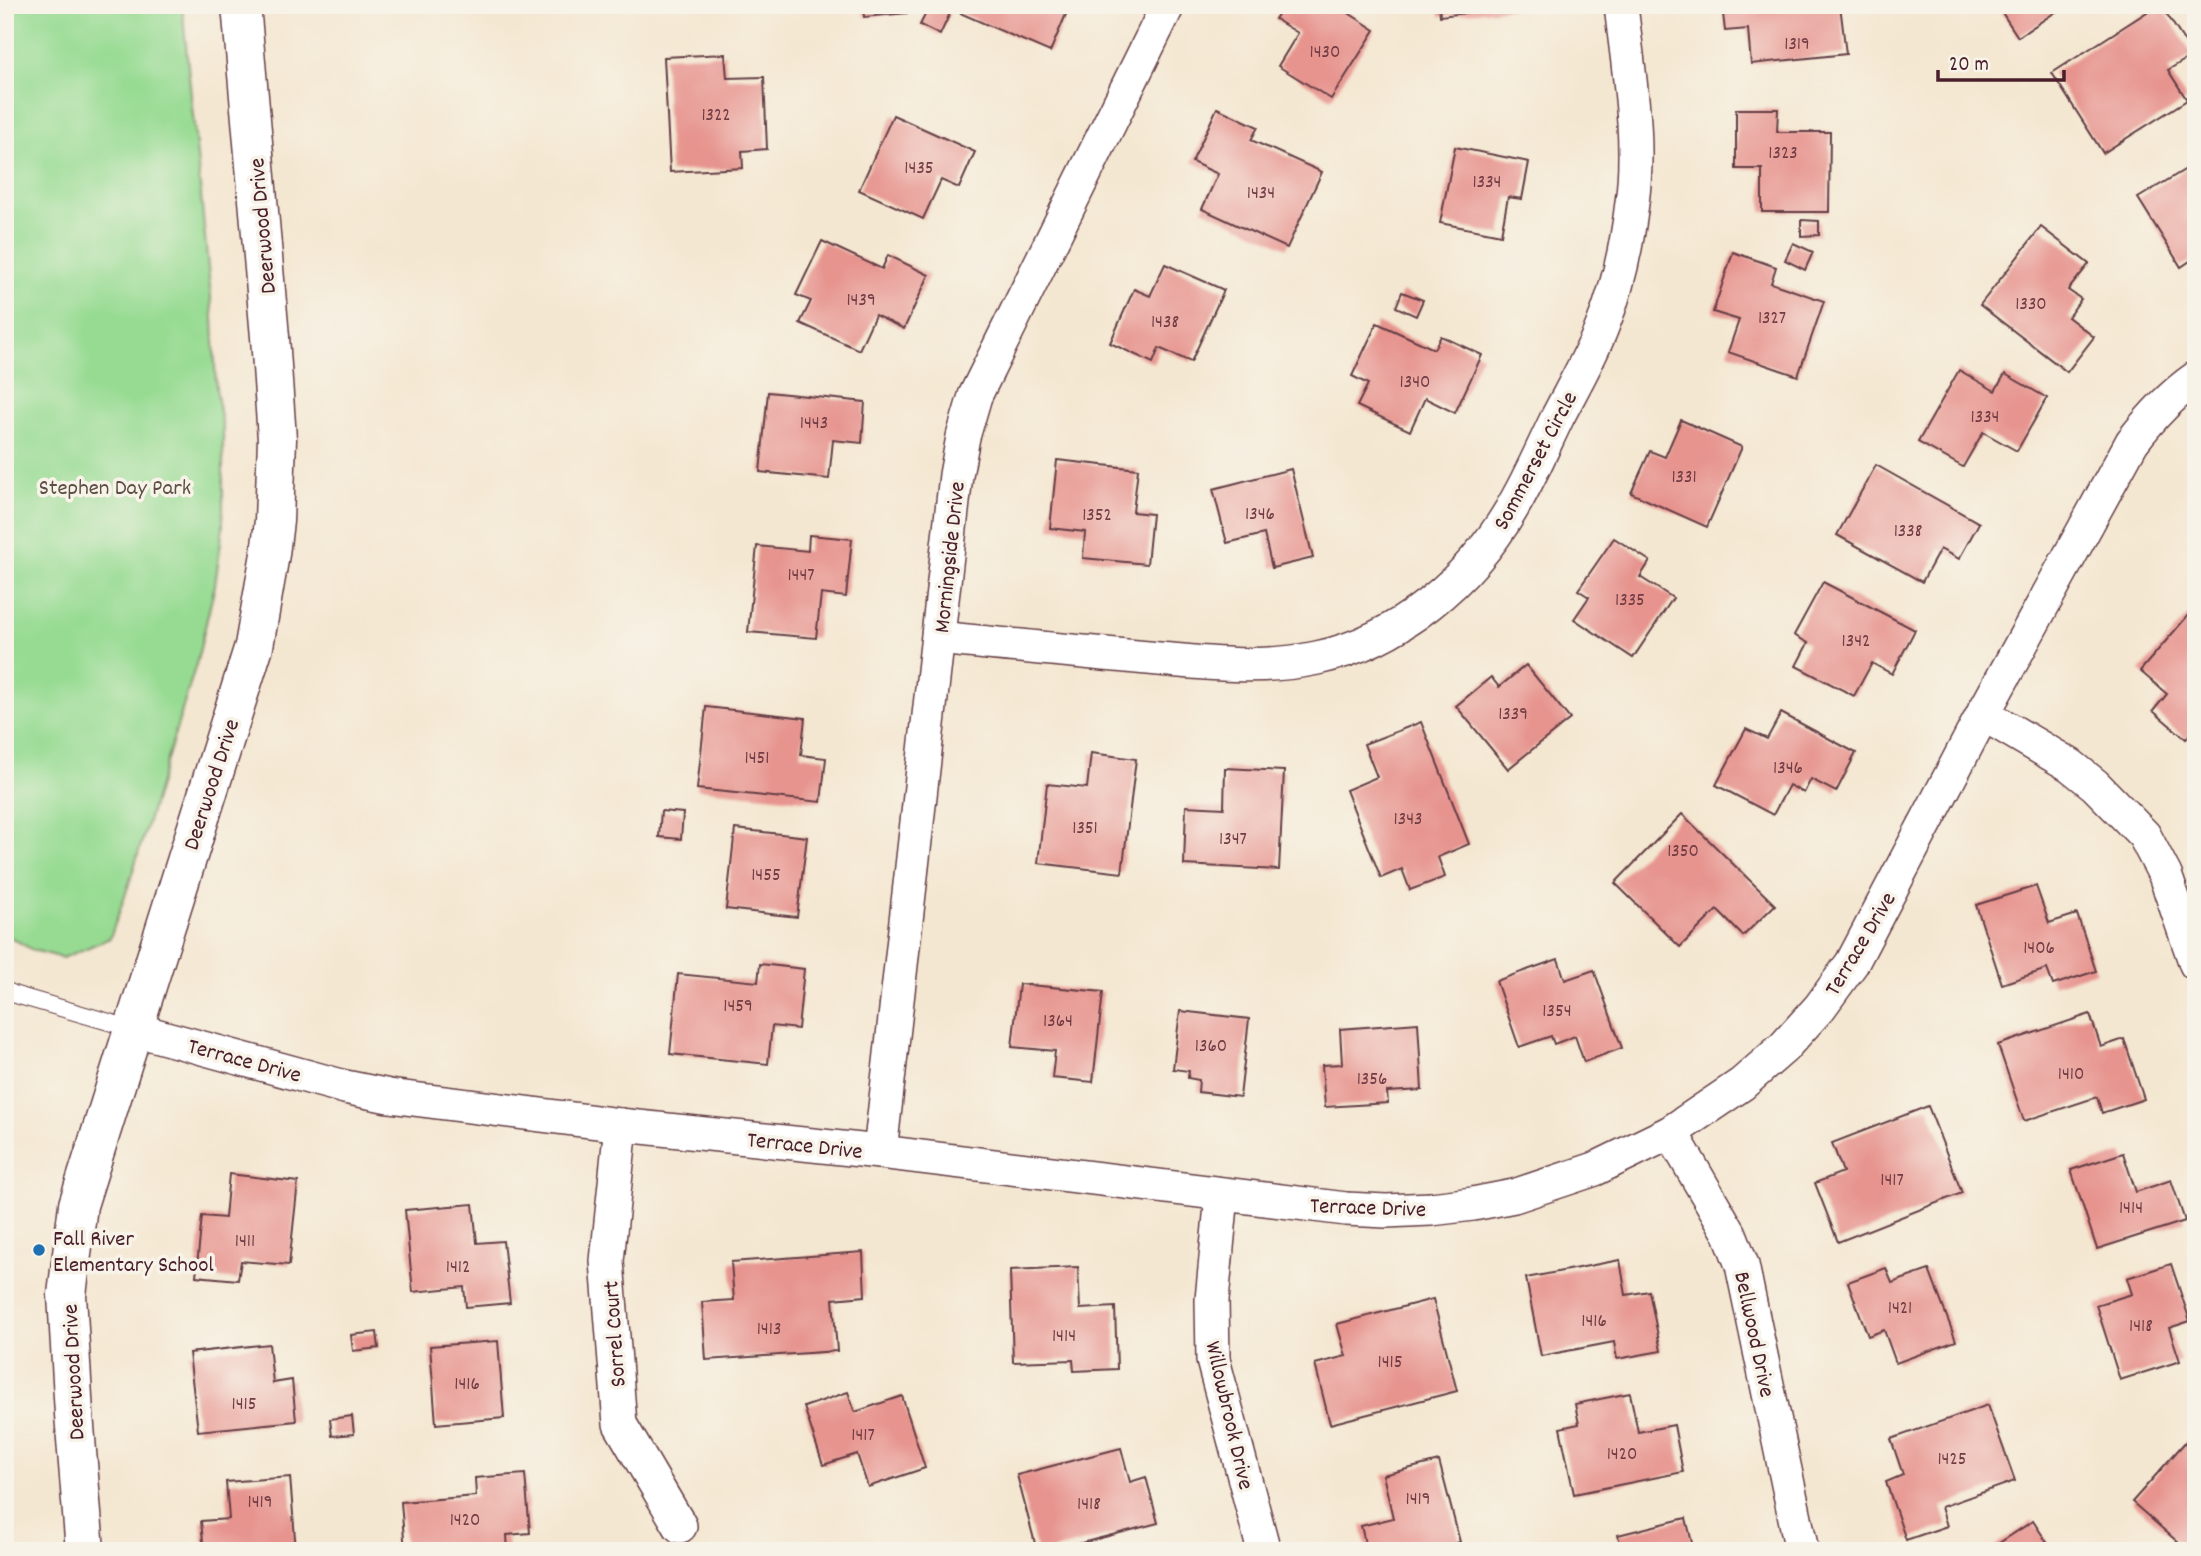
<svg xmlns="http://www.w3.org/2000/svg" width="2201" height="1556" viewBox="0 0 2201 1556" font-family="Dekko,sans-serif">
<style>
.green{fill:#97db93;stroke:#707d5f;stroke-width:2}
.building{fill:#e7948f}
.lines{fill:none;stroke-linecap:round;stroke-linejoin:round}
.service-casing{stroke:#643d44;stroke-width:18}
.minor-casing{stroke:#643d44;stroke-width:36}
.tertiary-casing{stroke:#643d44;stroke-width:41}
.service{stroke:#fff;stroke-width:16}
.minor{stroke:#fff;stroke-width:33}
.tertiary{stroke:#fff;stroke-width:38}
.poi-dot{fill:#1f6fb2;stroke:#f7f3e8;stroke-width:2.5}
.labels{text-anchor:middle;stroke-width:7;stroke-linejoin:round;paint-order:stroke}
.number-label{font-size:19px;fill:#713c44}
.street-label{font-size:23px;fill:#4a1f2b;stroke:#f7f3e8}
.park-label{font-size:23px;fill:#5d4e45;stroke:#f7f3e8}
.poi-label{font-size:23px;fill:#4a1f2b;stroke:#f7f3e8;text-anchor:start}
</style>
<rect width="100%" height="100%" fill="#f7f3e8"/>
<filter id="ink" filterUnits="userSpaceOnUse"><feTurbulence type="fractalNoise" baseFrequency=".0143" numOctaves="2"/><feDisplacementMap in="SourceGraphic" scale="14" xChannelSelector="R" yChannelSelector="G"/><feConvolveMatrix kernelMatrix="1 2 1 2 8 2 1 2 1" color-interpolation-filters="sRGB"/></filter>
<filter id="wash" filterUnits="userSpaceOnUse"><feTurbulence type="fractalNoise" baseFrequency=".00686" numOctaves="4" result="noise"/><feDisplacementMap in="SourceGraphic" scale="28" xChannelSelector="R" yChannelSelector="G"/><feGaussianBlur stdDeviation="1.57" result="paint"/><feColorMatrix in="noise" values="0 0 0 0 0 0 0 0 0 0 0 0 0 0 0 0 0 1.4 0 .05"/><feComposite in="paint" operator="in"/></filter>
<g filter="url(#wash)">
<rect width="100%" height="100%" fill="#f4e7d1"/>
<polygon class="green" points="5,5 182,5 213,318 216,388 223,430 223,527 215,585 197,661 128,887 110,938 63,958 33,950 5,934"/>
<g id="blocks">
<g class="building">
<polygon points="863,5 906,5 907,13 864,17"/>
<polygon points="930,5 945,5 952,9 940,35 920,25"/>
<polygon points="963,5 1070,5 1050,52 960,13"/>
<polygon points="1284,5 1336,5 1375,30 1331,99 1278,66 1298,33 1275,19"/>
<polygon points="1439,5 1520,5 1520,7 1440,16"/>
<polygon points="1722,5 1840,5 1846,54 1751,64 1748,29 1725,31"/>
<polygon points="1997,5 2066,5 2018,37"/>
<polygon points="2158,5 2161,5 2193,55 2168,70 2187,100 2103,153 2052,73"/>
<polygon points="725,54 727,78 764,77 767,149 742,151 743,168 670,172 664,57"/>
<polygon points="1217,108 1258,127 1251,140 1322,172 1287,248 1202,209 1218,174 1192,162"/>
<polygon points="1736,109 1778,109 1777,132 1830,132 1829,212 1762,212 1762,169 1736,169"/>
<polygon points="893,115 975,152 959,188 941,180 923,219 859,190"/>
<polygon points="1455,147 1529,162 1522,199 1508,197 1501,235 1440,223"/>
<polygon points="2196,163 2196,257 2181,267 2138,198"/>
<polygon points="1801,220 1819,221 1819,235 1801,236"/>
<polygon points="2041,227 2089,264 2068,290 2081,299 2068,317 2094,337 2067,372 1980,305"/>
<polygon points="822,241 882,269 888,255 929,275 904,329 875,315 859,350 800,323 811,301 796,295"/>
<polygon points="1793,243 1813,252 1805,270 1785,260"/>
<polygon points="1733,252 1776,267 1771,283 1824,301 1798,376 1728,352 1739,320 1713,312"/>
<polygon points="1165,264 1224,290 1191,362 1159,348 1153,363 1110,343 1134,289 1150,296"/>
<polygon points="1402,292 1423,300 1416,316 1396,307"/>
<polygon points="1377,323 1434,349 1441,336 1482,355 1455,413 1425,398 1410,431 1357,406 1368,384 1352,376"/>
<polygon points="1959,370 1995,391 2005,374 2047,398 2017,451 1983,432 1963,467 1918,442"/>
<polygon points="768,392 865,402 862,443 833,440 829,479 760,472"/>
<polygon points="1681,420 1742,447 1707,527 1631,493 1650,451 1665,457"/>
<polygon points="1057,460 1138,469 1133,512 1152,514 1147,564 1083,558 1085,532 1050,528"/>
<polygon points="1876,465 1979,523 1959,559 1940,549 1922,582 1837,535"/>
<polygon points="1291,469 1313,558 1272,568 1264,534 1227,543 1213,489"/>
<polygon points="809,535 852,539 846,597 821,594 816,638 748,632 757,546 808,551"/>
<polygon points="1614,538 1650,561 1640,577 1673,598 1633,658 1574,619 1589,597 1578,590"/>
<polygon points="1823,582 1915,630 1892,674 1872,663 1854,696 1796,666 1808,643 1794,635"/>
<polygon points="2196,606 2196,728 2186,739 2153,711 2167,694 2140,671"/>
<polygon points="1526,665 1570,719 1508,769 1456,706 1491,677 1499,687"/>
<polygon points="706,707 805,718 801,755 826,758 821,802 697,789"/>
<polygon points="1781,713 1856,753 1836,792 1811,779 1804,793 1789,785 1773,815 1716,785 1746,729 1767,739"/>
<polygon points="1421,722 1469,844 1438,857 1445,877 1410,890 1402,869 1381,878 1346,790 1377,777 1364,744"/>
<polygon points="1091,753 1136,759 1122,873 1038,863 1047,784 1087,788"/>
<polygon points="1225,768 1284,771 1279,870 1184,865 1186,806 1224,808"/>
<polygon points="661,811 683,813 681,839 659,837"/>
<polygon points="1682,814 1775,905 1743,936 1717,910 1680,947 1615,883"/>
<polygon points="735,829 807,837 797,917 726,909"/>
<polygon points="2036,886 2049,923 2077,914 2096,971 2053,985 2047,969 2002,984 1976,905"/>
<polygon points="1558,959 1565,980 1594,970 1622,1048 1584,1062 1575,1036 1554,1044 1551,1036 1519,1047 1496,981"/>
<polygon points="760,964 804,969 798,1029 772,1026 768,1064 670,1054 678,974 758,982"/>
<polygon points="1019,984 1103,992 1093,1082 1052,1078 1055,1051 1012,1047"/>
<polygon points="1180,1011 1249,1019 1240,1097 1198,1092 1199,1080 1188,1078 1189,1071 1173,1069"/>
<polygon points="2090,1014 2101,1047 2124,1039 2144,1099 2102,1113 2097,1097 2024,1121 1998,1045"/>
<polygon points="1418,1023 1422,1090 1387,1092 1388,1103 1325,1107 1322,1065 1342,1064 1340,1029"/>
<polygon points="1928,1106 1962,1193 1838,1242 1815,1183 1843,1172 1832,1143"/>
<polygon points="2123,1153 2136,1192 2171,1180 2185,1221 2097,1249 2071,1170"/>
<polygon points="229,1174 298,1182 289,1265 241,1261 238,1280 196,1276 202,1216 225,1218"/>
<polygon points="473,1204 477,1243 503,1241 510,1303 466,1307 464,1287 413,1292 405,1210"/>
<polygon points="863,1252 865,1296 833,1299 837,1351 706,1360 702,1302 734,1300 731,1262"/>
<polygon points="1620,1260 1626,1295 1649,1291 1661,1351 1617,1359 1614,1342 1541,1356 1526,1278"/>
<polygon points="2171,1264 2190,1321 2169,1328 2180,1361 2120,1380 2096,1305 2132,1294 2127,1278"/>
<polygon points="1078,1267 1080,1309 1115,1307 1117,1369 1074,1371 1073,1360 1013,1362 1010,1270"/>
<polygon points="1886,1268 1892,1283 1929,1270 1956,1341 1896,1363 1884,1330 1868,1336 1848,1282"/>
<polygon points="1433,1299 1457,1391 1330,1424 1315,1364 1346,1356 1337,1324"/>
<polygon points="377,1332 379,1348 353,1351 351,1335"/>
<polygon points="498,1341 504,1418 436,1424 430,1346"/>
<polygon points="269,1344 273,1383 292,1380 296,1421 198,1431 189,1353"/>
<polygon points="848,1392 855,1412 902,1396 925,1468 868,1487 857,1454 823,1465 804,1407"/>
<polygon points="1630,1393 1638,1432 1674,1425 1683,1472 1574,1494 1560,1428 1579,1424 1575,1404"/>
<polygon points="1988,1405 2015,1481 1941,1507 1947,1526 1906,1540 1886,1482 1903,1475 1891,1439"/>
<polygon points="352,1416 354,1434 332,1436 330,1419"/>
<polygon points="2196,1430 2196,1551 2188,1551 2132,1502"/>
<polygon points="1121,1448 1130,1482 1146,1477 1158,1523 1051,1551 1037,1551 1017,1475"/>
<polygon points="1439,1461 1460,1542 1427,1551 1367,1551 1361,1526 1393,1518 1383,1475"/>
<polygon points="525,1474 530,1533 507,1535 508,1551 405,1551 401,1502 476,1496 475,1478"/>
<polygon points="290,1477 296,1551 204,1551 201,1521 229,1519 226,1482"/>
<polygon points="1686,1518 1694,1551 1622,1551 1618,1535"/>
<polygon points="2033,1521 2050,1547 2044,1551 1987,1551"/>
</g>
</g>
</g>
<g filter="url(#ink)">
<use href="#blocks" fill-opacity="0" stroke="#643d44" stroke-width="2"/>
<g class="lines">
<g class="service-casing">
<polyline id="service" points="5,990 16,995 133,1029"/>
</g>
<g class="minor-casing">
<g id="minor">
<path d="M939,638c66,7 132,13 198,19 60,5 120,14 180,1 81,-17 153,-78 194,-148 18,-30 32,-63 47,-94 15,-29 32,-58 44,-89 16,-39 25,-82 30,-124 9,-66 -4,-133 -11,-198"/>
<polyline points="1983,714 2070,765 2095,785 2144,835 2165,875 2196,964"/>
<path d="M133,1029l212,58 44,9 232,29 259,27 466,57 40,2 45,-2 42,-5 41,-8 81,-27 76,-37 71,-48 41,-36 37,-41 32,-44 131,-249 149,-272c19,-25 38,-46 64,-64"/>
<polyline points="621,1125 607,1261 620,1424 680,1526"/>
<polyline points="1671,1132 1730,1234 1742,1265 1802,1551"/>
<polyline points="880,1152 956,475 963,437 975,396 1168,5"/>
<polyline points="1222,1195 1212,1300 1213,1360 1264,1551"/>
</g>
</g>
<g class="tertiary-casing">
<polyline id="tertiary" points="85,1551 74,1414 67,1295 78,1205 254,646 270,554 274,521 277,439 270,337 241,5"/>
</g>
<use href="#service" class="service"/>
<use href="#minor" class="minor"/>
<use href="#tertiary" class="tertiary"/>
</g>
</g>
<circle class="poi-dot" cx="39" cy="1250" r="7"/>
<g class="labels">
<g class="number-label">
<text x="1797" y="49">1319</text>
<text x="1325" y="57">1430</text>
<text x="716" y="120">1322</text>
<text x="1783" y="158">1323</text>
<text x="919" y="173">1435</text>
<text x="1487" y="187">1334</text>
<text x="1261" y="198">1434</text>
<text x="861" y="305">1439</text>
<text x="2031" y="309">1330</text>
<text x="1772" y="323">1327</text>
<text x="1165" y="327">1438</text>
<text x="1415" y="387">1340</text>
<text x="1985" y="422">1334</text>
<text x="814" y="428">1443</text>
<text x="1684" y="482">1331</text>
<text x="1260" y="519">1346</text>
<text x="1097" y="520">1352</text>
<text x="1908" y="536">1338</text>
<text x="801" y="580">1447</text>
<text x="1630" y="605">1335</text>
<text x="1856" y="646">1342</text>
<text x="1513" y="719">1339</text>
<text x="757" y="763">1451</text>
<text x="1788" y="773">1346</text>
<text x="1408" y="824">1343</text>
<text x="1085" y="833">1351</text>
<text x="1233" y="844">1347</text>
<text x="1683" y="856">1350</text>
<text x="766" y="880">1455</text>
<text x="2039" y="953">1406</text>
<text x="738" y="1011">1459</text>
<text x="1557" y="1016">1354</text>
<text x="1058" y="1026">1364</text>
<text x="1211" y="1051">1360</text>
<text x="2071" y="1079">1410</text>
<text x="1372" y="1084">1356</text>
<text x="1892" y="1185">1417</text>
<text x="2131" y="1213">1414</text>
<text x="245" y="1246">1411</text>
<text x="458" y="1272">1412</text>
<text x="1900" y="1313">1421</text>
<text x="1594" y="1326">1416</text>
<text x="2141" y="1331">1418</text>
<text x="769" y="1334">1413</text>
<text x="1064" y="1341">1414</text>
<text x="1390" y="1367">1415</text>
<text x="467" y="1389">1416</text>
<text x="244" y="1409">1415</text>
<text x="863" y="1440">1417</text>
<text x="1622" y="1459">1420</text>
<text x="1952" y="1464">1425</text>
<text x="1418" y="1504">1419</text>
<text x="260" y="1507">1419</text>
<text x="1089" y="1509">1418</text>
<text x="465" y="1525">1420</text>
</g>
<g class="street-label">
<text transform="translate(261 226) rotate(-95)" y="8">Deerwood Drive</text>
<text transform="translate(1534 460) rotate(-62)" y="8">Sommerset Circle</text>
<text transform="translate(948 557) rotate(-84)" y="8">Morningside Drive</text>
<text transform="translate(210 784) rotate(-72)" y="8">Deerwood Drive</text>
<text transform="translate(1859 943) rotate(-59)" y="8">Terrace Drive</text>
<text transform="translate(245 1059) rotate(15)" y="8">Terrace Drive</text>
<text transform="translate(805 1144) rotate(6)" y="8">Terrace Drive</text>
<text transform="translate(1368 1206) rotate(2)" y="8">Terrace Drive</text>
<text transform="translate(613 1334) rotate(-94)" y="8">Sorrel Court</text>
<text transform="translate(1756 1334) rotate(78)" y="8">Bellwood Drive</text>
<text transform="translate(72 1372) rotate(-93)" y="8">Deerwood Drive</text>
<text transform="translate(1231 1415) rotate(77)" y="8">Willowbrook Drive</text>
</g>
<g class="park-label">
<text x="115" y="494">Stephen Day Park</text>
</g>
<g class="poi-label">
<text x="53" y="1245">Fall River<tspan x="53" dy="26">Elementary School</tspan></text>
</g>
</g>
<rect width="2201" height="1556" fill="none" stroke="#f7f3e8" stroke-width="28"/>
<path d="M1938 70v10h126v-10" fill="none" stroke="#4a1f2b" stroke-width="3.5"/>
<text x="1949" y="70" font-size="21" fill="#4a1f2b" stroke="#f7f3e8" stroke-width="5" paint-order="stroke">20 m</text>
</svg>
